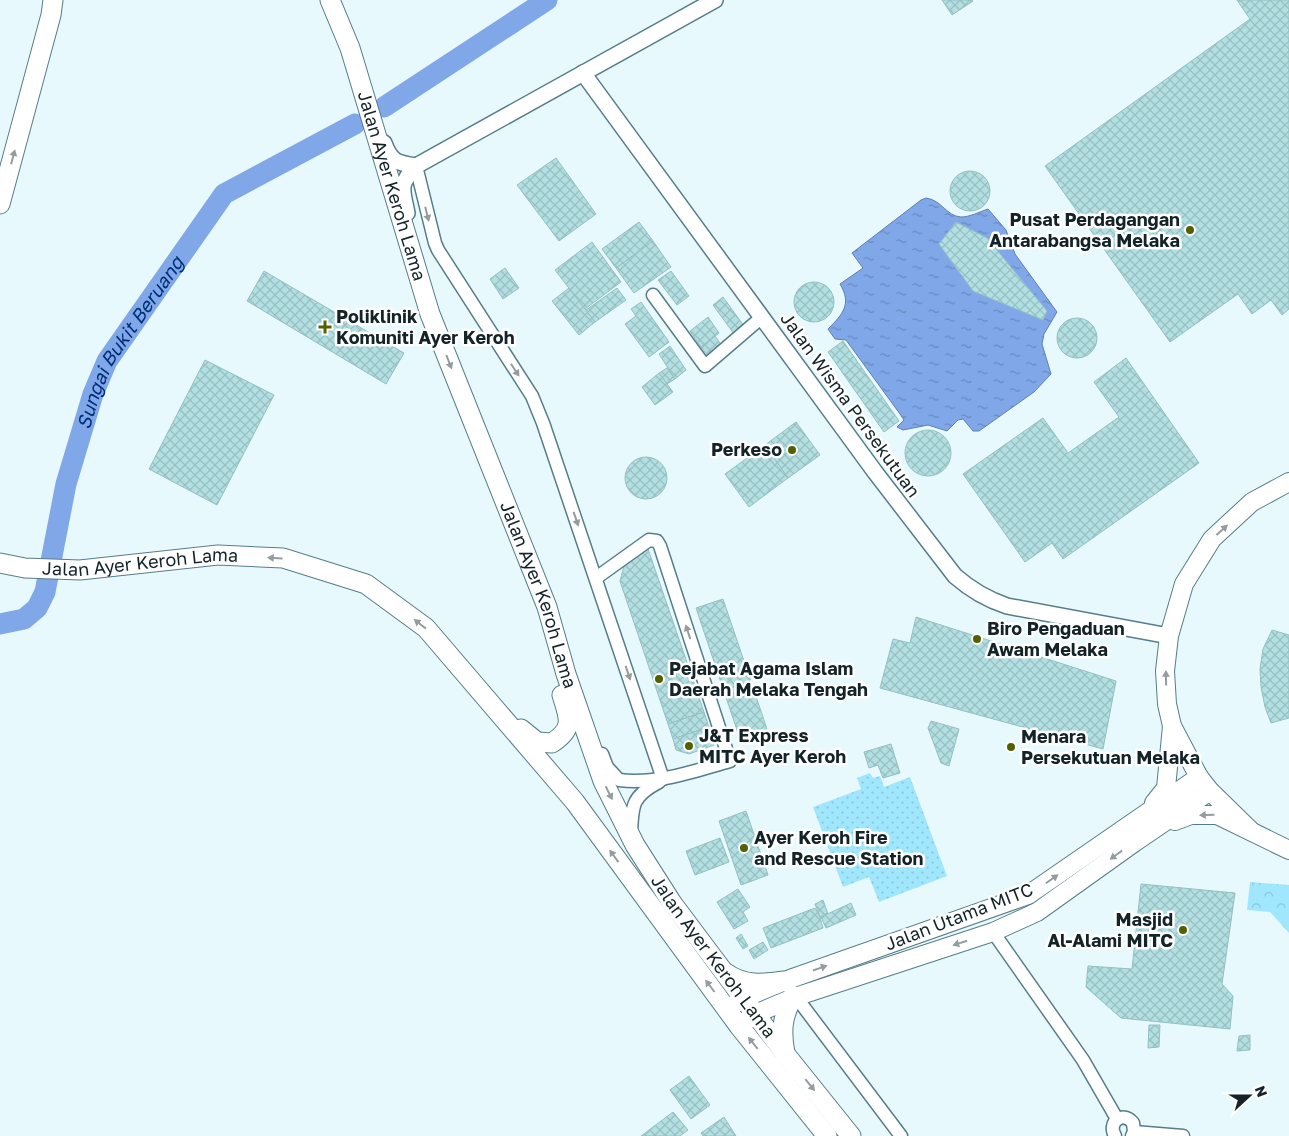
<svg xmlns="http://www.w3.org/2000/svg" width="1289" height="1136" viewBox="0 0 1289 1136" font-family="'Golos Text',sans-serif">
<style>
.grass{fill:url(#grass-dots)}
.forest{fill:url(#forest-crowns)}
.water{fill:url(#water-ripples);stroke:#5f80af}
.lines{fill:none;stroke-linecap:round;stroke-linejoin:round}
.river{stroke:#80a8e9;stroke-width:21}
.building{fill:url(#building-cross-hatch);stroke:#94c0c2}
.minor-casing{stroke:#567d89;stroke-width:15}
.tertiary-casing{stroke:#567d89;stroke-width:18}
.secondary-casing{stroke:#567d89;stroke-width:20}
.primary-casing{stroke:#567d89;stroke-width:21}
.minor{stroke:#fff;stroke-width:12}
.tertiary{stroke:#fff;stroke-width:15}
.secondary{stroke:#fff;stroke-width:18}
.primary{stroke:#fff;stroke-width:19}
.oneway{fill:#959c9e}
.poi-dot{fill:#526000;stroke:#fff;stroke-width:2}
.labels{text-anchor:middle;stroke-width:5;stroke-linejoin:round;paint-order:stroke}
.street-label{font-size:18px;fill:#132328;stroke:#fff}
.poi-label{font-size:18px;font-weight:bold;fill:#132328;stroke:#fff;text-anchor:start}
.water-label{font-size:19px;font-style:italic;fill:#002f79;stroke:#fff}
</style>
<defs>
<pattern id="grass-dots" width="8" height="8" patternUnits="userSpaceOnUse" patternTransform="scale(1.25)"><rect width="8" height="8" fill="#a0e7fd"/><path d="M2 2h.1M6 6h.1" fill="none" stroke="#89c6d9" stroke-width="1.8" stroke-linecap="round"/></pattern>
<pattern id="forest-crowns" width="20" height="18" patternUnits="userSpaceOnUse" patternTransform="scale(1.25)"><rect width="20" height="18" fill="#a0e7fd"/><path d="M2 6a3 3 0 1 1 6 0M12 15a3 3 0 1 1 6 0" fill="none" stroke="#89c6d9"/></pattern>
<pattern id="water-ripples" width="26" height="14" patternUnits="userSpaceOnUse" patternTransform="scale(1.25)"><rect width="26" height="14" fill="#80a8e9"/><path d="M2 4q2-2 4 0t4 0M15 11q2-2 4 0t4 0" fill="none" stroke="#6888bd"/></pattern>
<pattern id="building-cross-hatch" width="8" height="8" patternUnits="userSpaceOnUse" patternTransform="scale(1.25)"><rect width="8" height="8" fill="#b2dfe1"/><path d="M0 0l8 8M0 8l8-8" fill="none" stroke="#98bfc1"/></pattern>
</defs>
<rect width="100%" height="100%" fill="#e8f9fe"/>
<polygon class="grass" points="870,773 873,778 880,776 884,787 910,777 947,876 879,902 869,877 843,887 813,807 861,789 857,778"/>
<polygon class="forest" points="1250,882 1289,885 1289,933 1270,912 1247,910"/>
<path class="water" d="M926,198c16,2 20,18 35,19 9,0 18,-5 27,-8l18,21 9,24 42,58 -13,22 -2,10 9,30 -17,18 -55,39h-6l-10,-12 -5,1 -11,11 -19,-6 -25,5 -6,-3 7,-7 -4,-6 -54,-74 -11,-1 -7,-10c15,-15 24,-25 12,-45l23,-16 -11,-15 69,-53z"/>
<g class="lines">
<g class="river">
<polyline points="384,107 547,0"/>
<path id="s1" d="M0,624l24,-5 13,-11 8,-16 21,-108 27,-90 14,-33 117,-167 131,-70"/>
</g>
</g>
<g class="building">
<polygon points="942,0 972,0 973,1 952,15"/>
<polygon points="1237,0 1289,0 1289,309 1282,315 1271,300 1252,314 1238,294 1170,342 1045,166 1250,19"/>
<polygon points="556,158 596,214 559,241 517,185"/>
<circle cx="970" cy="191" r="20"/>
<polygon points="639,222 653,241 616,268 602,249"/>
<polygon points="956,222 987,238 1047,311 1043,320 973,291 939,244"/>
<polygon points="653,241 671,267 634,293 616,268"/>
<polygon points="592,242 621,282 585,309 555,270"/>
<polygon points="505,268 519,288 503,299 490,279"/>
<polygon points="264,271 404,353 386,384 247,301"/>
<polygon points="671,271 689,296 677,305 658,280"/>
<circle cx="814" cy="302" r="20"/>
<polygon points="569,288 595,322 579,335 552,301"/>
<polygon points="617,288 626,300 595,322 586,310"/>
<polygon points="723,297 744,326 734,334 713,305"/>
<polygon points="641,302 669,342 649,357 625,324 636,316 631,309"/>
<polygon points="708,317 719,333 701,347 690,331"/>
<circle cx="1077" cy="338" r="20"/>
<polygon points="715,336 722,346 708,356 701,347"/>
<polygon points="843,341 899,421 884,432 828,352"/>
<polygon points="670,346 686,370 675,379 659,354"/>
<polygon points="1126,358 1199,463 1063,559 1052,543 1025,562 963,474 1043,418 1068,453 1119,417 1094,382"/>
<polygon points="205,360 274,395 217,505 149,469"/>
<polygon points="667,368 675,379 667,384 659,373"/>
<polygon points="659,373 673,392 655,405 642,387"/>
<polygon points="796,422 820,455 788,478 765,445"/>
<circle cx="928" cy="453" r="23"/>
<polygon points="765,445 788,478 749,507 725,474"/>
<circle cx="646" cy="478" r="21"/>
<polygon points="648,549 704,712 668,724 620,581 624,566"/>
<polygon points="723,599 767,729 740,739 696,608"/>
<polygon points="916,617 1116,681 1103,749 880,688 893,639 910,643"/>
<polygon points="1272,630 1289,635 1289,718 1271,723 1265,707 1261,687 1260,669 1263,649"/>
<polygon points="704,712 709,727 673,739 668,724"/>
<polygon points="931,721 959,729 949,766 941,763 928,728"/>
<polygon points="709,727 714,745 689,754 676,750 673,739"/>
<polygon points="891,744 900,773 883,778 878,765 869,768 864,752"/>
<polygon points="746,811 768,875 741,885 719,821"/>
<polygon points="720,838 729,862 695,875 686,851"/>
<polygon points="1141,884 1235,893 1222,984 1233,996 1230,1029 1121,1018 1086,987 1088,966 1132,969"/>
<polygon points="738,889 750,907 743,912 748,921 734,929 717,902"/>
<polygon points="823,900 828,914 820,917 815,904"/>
<polygon points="851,903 856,915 826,928 821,917"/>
<polygon points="815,908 820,917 823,928 771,948 763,928"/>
<polygon points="741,934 748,946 743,949 736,938"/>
<polygon points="763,942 768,950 754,959 749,950"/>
<polygon points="1149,1025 1160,1025 1159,1047 1148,1048"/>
<polygon points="1250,1035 1250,1050 1237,1051 1239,1036"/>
<polygon points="689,1076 710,1105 691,1119 670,1090"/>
<polygon points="673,1112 688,1130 680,1136 641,1136"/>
<polygon points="724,1117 736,1136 703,1136 701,1133"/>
</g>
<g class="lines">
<g class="minor-casing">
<g id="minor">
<polyline points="416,166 435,243 438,250 532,396 543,423 663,779"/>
<polyline points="653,295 705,366 762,317"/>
<path d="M596,578l53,-38 8,1 3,5 70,215c-36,10 -73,24 -111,19l-12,-13 -5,-13"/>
<path d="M631,834c1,-29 1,-38 28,-52"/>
<polyline points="993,932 1083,1060 1117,1119"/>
<polyline points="784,981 901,1136"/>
<polyline points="1134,1132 1183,1136"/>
<path d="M1115,1136c-8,-14 8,-26 18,-13l1,9 -2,4"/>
</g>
</g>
<g class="tertiary-casing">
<g id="tertiary">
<path d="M583,73l292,399 80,104c16,14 31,23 52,30l162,30"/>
<path d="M384,143c7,19 13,20 32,23"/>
<path d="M407,213c-5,-25 -9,-27 9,-47l299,-166"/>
</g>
</g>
<g class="secondary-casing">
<g id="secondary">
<polyline points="1154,803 1166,788 1172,726"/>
<polyline points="1175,821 1191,815 1217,815 1289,850"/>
<polyline points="1251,831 1210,791 1199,777 1172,726 1167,704 1165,671 1169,636 1184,584 1212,539 1252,502 1289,482"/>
<polyline points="727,1009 744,998 790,979 1028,895 1199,777"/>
<polyline points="739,1026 755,1014 795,997 993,932 1037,912 1135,842 1210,791"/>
</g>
</g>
<g class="primary-casing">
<g id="primary">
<path id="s2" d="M330,0l20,48 80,266 117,293 19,67 37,107 32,64 37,58 114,152 65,81"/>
<polyline points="0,204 51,15 53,0"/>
<path id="s3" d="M0,563l25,5 55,2 138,-15 65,3 83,26 60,44 149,174 164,224 88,110"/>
<path d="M521,729l16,13 15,1c23,-15 17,-25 10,-48"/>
<path d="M726,973c18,13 37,11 58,8"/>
<path d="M785,1053c-4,-21 -3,-36 7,-54"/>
</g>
</g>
<use href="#minor" class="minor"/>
<use href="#tertiary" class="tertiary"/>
<use href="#secondary" class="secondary"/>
<use href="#primary" class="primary"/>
</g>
<defs><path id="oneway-solid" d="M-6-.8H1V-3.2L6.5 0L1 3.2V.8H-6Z" transform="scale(1.25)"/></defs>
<g class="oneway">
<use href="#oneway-solid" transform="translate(13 157) rotate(-75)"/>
<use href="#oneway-solid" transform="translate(427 214) rotate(76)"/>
<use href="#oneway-solid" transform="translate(449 362) rotate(69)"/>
<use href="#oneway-solid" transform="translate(515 370) rotate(57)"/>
<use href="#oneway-solid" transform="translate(576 519) rotate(71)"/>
<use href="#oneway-solid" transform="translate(1222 530) rotate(-42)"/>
<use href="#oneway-solid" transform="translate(275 558) rotate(-177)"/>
<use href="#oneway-solid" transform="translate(420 624) rotate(-142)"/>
<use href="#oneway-solid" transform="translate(688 632) rotate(-108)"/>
<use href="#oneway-solid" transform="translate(628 673) rotate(71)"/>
<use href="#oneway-solid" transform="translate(1166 678) rotate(-91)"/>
<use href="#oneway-solid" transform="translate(609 793) rotate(63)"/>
<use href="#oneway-solid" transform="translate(1207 815) rotate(178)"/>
<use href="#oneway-solid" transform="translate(1116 855) rotate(144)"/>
<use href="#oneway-solid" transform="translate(614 856) rotate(-126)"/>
<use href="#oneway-solid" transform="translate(1052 879) rotate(-35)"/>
<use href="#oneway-solid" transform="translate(960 943) rotate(162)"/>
<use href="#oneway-solid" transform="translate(820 968) rotate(-19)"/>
<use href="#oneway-solid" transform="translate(710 986) rotate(-127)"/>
<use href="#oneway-solid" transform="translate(753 1043) rotate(-129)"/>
<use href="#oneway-solid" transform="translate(810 1085) rotate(51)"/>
</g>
<g class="poi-dot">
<circle cx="1190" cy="230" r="5"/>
<path d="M322.5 319.5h5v5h5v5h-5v5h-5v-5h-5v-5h5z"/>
<circle cx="792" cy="450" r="5"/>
<circle cx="977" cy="639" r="5"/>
<circle cx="659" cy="679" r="5"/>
<circle cx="689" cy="746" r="5"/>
<circle cx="1011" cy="747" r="5"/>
<circle cx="744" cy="848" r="5"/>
<circle cx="1183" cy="930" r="5"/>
</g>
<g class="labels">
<g class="street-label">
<text dy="6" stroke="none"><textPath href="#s2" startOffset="196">Jalan Ayer Keroh Lama</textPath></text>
<text transform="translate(850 405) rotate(54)" y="6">Jalan Wisma Persekutuan</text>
<text dy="6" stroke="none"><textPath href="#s3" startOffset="141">Jalan Ayer Keroh Lama</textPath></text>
<text dy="6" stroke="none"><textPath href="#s2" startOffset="631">Jalan Ayer Keroh Lama</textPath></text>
<text transform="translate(959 917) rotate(-21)" y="6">Jalan Utama MITC</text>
<text dy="6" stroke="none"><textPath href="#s2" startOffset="1036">Jalan Ayer Keroh Lama</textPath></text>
</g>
<g class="poi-label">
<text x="1180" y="226" text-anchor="end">Pusat Perdagangan<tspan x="1180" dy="21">Antarabangsa Melaka</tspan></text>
<text x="336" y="323">Poliklinik<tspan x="336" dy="21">Komuniti Ayer Keroh</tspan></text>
<text x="782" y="456" text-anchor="end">Perkeso</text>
<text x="987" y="635">Biro Pengaduan<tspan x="987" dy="21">Awam Melaka</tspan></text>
<text x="669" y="675">Pejabat Agama Islam<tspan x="669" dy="21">Daerah Melaka Tengah</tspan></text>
<text x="699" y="742">J&amp;T Express<tspan x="699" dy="21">MITC Ayer Keroh</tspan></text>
<text x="1021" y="743">Menara<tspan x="1021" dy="21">Persekutuan Melaka</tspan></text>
<text x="754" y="844">Ayer Keroh Fire<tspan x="754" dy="21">and Rescue Station</tspan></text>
<text x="1173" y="926" text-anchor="end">Masjid<tspan x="1173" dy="21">Al-Alami MITC</tspan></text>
</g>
<g class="water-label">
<text dy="7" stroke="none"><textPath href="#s1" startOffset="326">Sungai Bukit Beruang</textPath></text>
</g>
</g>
<g transform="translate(1249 1096) rotate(69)" stroke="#ffffff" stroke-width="4" paint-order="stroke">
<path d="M0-4L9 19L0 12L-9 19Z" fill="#132328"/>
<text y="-8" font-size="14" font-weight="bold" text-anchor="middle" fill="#132328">N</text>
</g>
</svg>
